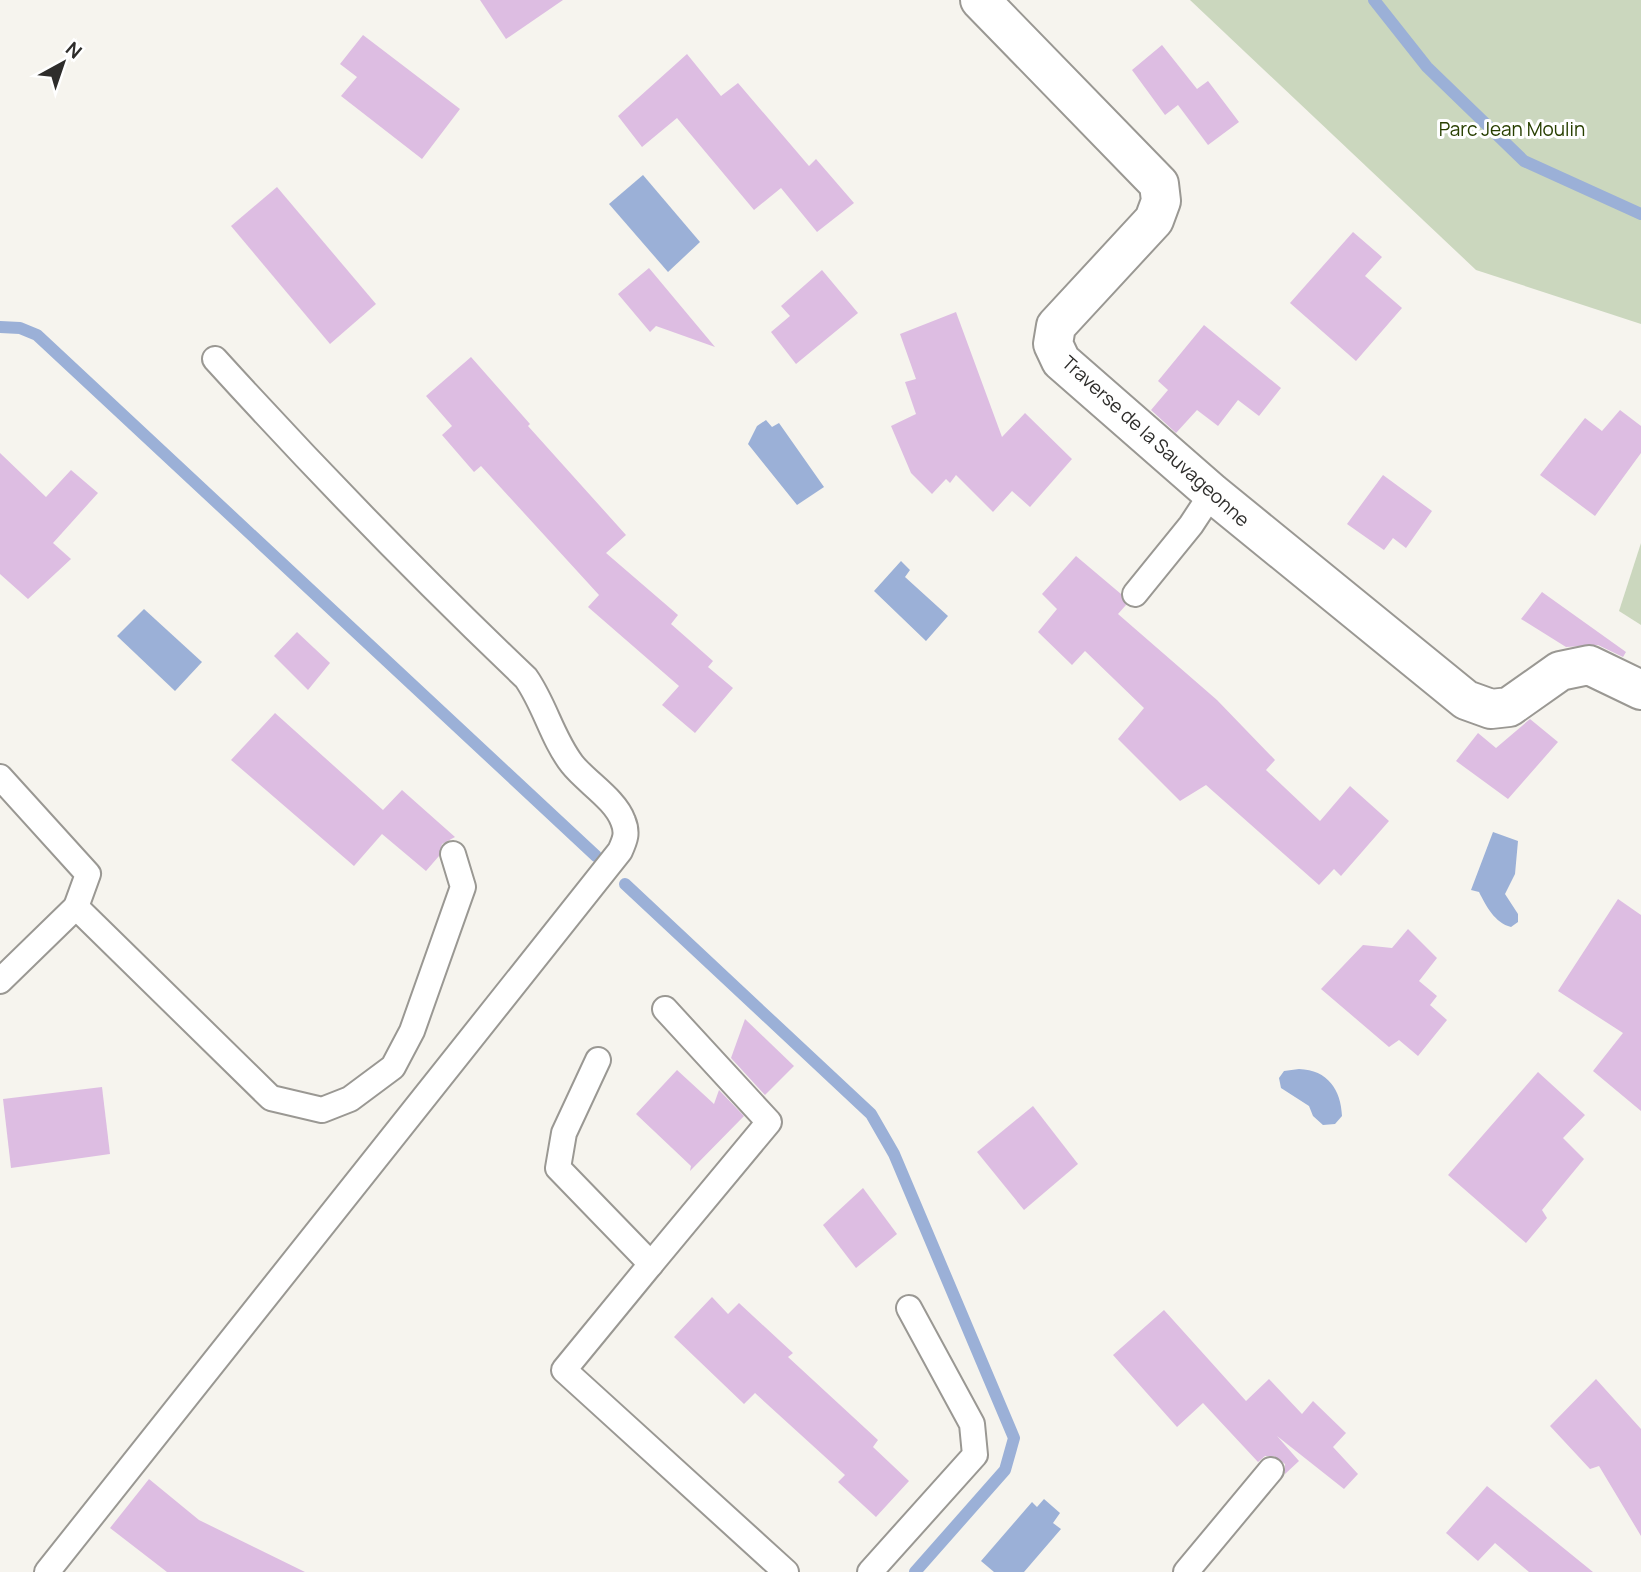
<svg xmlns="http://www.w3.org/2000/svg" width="1641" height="1572" viewBox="0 0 1641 1572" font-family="Manrope,sans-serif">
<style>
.green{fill:#cbd7be}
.water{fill:#9bb0d7}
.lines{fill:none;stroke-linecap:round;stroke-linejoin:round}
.stream{stroke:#9bb0d7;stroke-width:12}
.building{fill:#ddbde2}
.service-casing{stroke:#9a9893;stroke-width:28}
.minor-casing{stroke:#9a9893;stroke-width:42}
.service{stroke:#fff;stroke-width:24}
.minor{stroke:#fff;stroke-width:38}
.labels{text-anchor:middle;stroke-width:6;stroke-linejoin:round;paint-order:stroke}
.park-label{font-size:19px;fill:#283f00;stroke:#fff}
.street-label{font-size:19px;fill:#2e2d2b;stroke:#fff}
</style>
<rect width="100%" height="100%" fill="#f6f4ee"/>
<g class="green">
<polygon points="1190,0 1641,0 1641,324 1476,270"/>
<polygon points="1641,543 1641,625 1619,611"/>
</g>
<g class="water">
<polygon points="643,175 700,242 668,272 609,204"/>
<polygon points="766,420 772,427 779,423 824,487 797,505 748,444 757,426"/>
<polygon points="901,561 910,570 905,577 948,616 926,641 874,591"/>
<polygon points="144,609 202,662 175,691 117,636"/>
<path d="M1493,832l25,9 -3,33 -10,20 13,20v8l-7,5c-16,-4 -25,-21 -32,-35l-8,-2z"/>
<path d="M1299,1069c29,1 42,21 43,47l-7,8 -12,1 -10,-9 -4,-10 -28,-18 -2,-10 5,-7z"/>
<polygon points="1044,1499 1060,1513 1053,1523 1061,1529 1024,1572 994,1572 981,1561 1032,1502 1037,1507"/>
</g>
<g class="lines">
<g class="stream">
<polyline points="1374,0 1427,67 1524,161 1641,214"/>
<polyline points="0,327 20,328 37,335 596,856"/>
<polyline points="625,884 871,1114 894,1154 1014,1438 1005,1470 915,1572"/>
</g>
</g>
<g class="building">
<polygon points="480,0 563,0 506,39"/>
<polygon points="363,35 460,109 422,159 341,96 357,77 340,64"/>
<polygon points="1162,45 1197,89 1208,81 1239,122 1208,145 1178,105 1165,115 1132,70"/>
<polygon points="687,54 721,96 738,83 809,166 816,159 854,203 817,232 781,188 754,210 677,118 642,147 618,116"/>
<polygon points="277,187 376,304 330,344 231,226"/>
<polygon points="1353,232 1382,257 1365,276 1402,308 1356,361 1290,303"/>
<polygon points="649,268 715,347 656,326 650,332 618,294"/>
<polygon points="822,270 858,313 796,364 771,332 790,316 781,306"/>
<polygon points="956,312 1002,437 1025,413 1072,459 1030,507 1012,491 993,512 956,475 950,483 946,479 932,494 911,473 891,426 916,414 905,382 916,379 900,334"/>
<polygon points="1204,325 1281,388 1259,416 1238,400 1218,426 1197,410 1176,433 1151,410 1168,390 1158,381"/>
<polygon points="471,357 530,424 528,426 626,535 606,553 678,615 671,624 713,661 708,667 733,688 695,733 662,705 679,686 588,607 599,595 481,466 474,472 442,435 452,426 426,396"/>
<polygon points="1620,410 1641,426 1641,453 1595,516 1540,475 1585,418 1602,431"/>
<polygon points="0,453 46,497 71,470 98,493 53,543 71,559 28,599 0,574"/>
<polygon points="1383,475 1432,511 1406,548 1393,538 1384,550 1347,524"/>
<polygon points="1076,556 1121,594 1126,605 1118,614 1217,700 1275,760 1266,770 1320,821 1350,786 1389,821 1341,876 1334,869 1319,885 1206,785 1180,801 1118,739 1144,708 1085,651 1072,665 1038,632 1057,609 1042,594"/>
<polygon points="1542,592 1626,652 1623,657 1598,645 1566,647 1521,619"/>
<polygon points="297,632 330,663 308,690 274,656"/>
<polygon points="275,713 383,810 402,790 455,837 442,844 439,856 426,871 382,834 354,866 231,760"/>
<polygon points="1530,719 1558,742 1508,799 1456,761 1478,733 1496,748"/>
<polygon points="1618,899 1641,915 1641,1111 1593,1071 1623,1033 1558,991"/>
<polygon points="1408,929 1437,958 1419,981 1437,996 1430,1005 1447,1020 1418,1056 1399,1040 1389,1047 1321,989 1363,945 1392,948"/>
<polygon points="745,1019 794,1066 765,1095 731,1058"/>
<polygon points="677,1070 714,1104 719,1090 744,1116 690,1171 691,1166 636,1114"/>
<polygon points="1538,1072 1585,1115 1563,1138 1584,1159 1542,1210 1547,1218 1526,1243 1448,1175"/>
<polygon points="102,1087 110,1154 11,1168 3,1099"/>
<polygon points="1033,1106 1078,1164 1024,1210 977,1152"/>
<polygon points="863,1188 897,1234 856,1268 823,1225"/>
<polygon points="712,1297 728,1314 739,1303 793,1353 788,1357 878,1440 873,1447 909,1481 876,1517 838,1482 845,1475 755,1393 744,1404 674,1337"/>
<polygon points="1164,1310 1246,1401 1269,1379 1302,1414 1313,1401 1346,1433 1333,1447 1358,1474 1344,1489 1277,1436 1299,1461 1285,1474 1285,1464 1274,1456 1265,1456 1258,1462 1203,1403 1177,1427 1113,1355"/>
<polygon points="1596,1379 1641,1429 1641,1536 1599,1466 1590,1469 1550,1426"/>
<polygon points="149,1479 199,1520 305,1572 167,1572 110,1528"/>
<polygon points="1487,1486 1593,1572 1529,1572 1495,1543 1478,1561 1446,1533"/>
</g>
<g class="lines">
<g class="service-casing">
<g id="service">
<polyline points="1135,594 1191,525 1212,493"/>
<polyline points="0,777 88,874 76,907 0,981"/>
<polyline points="76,907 271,1098 322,1110 350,1099 393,1067 412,1031 463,887 453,854"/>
<polyline points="598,1060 564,1133 558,1168 651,1264 564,1370 786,1572"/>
<polyline points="651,1264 769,1122 665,1009"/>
<path d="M47,1572l573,-721c5,-11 8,-18 3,-30 -8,-22 -37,-39 -51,-57 -20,-26 -27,-59 -46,-86 -108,-103 -211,-209 -311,-319"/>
<polyline points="870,1572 975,1455 972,1424 909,1308"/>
<polyline points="1186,1572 1271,1470"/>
</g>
</g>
<g class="minor-casing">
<polyline id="minor" points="980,0 1159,184 1161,201 1154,220 1056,326 1053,344 1061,361 1212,493 1466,700 1491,709 1509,707 1560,671 1589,665 1641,690"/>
</g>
<use href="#service" class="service"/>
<use href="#minor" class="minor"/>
</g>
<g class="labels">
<g class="park-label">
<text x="1512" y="136">Parc Jean Moulin</text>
</g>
<g class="street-label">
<text transform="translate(1156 441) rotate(42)" y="7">Traverse de la Sauvageonne</text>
</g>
</g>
<g transform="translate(63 63) rotate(40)" stroke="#ffffff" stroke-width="5" paint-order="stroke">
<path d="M0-5L12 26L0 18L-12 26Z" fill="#2e2d2b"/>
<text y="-10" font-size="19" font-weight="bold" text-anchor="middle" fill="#2e2d2b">N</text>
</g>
</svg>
